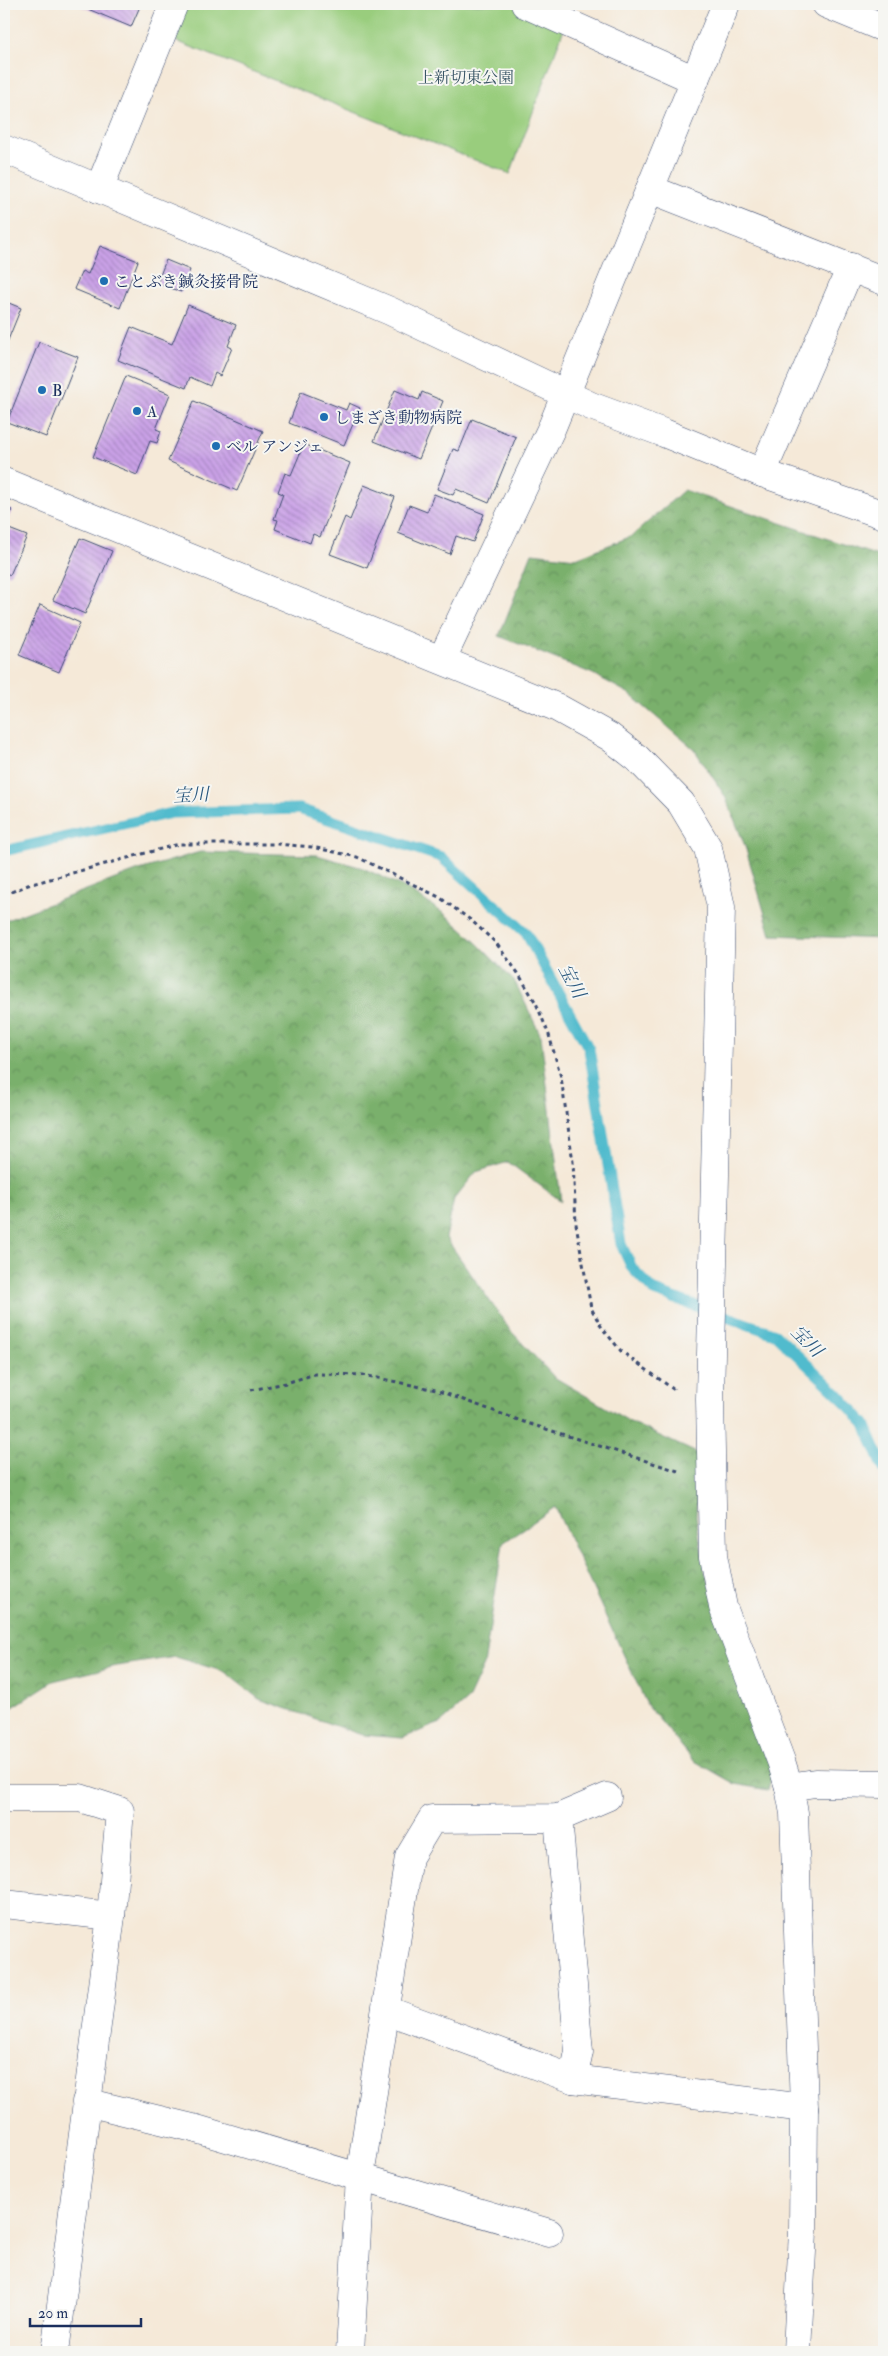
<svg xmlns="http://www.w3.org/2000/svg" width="888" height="2356" viewBox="0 0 888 2356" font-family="'IM FELL Double Pica','Noto Serif JP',serif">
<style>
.forest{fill:url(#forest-crowns);stroke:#4a7065}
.park{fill:#99cd7d;stroke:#5a7e6e}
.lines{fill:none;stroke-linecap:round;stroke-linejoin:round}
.stream{stroke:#51bbcd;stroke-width:11}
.building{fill:url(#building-back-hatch)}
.minor-casing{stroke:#3c4b70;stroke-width:29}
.path{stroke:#3c4b70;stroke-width:3;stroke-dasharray:4 4;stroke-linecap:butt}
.minor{stroke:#fff;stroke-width:28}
.poi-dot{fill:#1f6fb2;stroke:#f6f6f2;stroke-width:2}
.labels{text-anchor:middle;stroke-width:4;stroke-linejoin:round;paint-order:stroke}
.park-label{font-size:16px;fill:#3a5666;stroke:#f6f6f2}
.poi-label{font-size:16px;fill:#1b2f5e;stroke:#f6f6f2;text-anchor:start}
.water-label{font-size:18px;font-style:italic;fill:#2b597f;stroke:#f6f6f2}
</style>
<defs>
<pattern id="forest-crowns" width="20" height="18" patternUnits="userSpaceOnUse" patternTransform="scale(1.25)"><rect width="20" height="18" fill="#7ab06c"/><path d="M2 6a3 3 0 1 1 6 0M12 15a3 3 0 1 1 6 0" fill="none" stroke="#63905c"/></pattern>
<pattern id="building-back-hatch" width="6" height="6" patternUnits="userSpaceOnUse" patternTransform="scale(1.25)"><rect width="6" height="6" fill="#caa1e7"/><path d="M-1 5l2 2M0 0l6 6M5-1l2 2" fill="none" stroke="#a384be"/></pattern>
</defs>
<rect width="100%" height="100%" fill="#f6f6f2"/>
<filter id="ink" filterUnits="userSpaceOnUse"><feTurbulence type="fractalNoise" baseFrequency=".02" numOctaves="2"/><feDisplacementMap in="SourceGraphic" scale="10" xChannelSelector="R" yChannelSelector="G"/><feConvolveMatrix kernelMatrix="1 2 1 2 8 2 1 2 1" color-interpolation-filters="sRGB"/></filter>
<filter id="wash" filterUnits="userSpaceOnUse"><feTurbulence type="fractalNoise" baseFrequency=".0096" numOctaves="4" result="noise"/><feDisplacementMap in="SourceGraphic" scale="20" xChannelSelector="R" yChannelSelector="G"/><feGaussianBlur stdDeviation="1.12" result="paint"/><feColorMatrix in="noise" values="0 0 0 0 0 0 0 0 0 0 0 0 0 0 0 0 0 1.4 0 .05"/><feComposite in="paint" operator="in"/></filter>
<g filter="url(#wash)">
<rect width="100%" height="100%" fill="#f5e9d8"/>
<g class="forest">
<polygon points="684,490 884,558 884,939 771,935 745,846 725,796 694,749 628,693 593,674 499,636 532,553 576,558 632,536"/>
<polygon points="200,852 317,855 363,868 406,888 446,915 480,946 515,982 541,1036 561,1201 508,1162 476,1172 454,1199 446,1238 510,1330 554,1377 632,1423 699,1454 696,1516 705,1571 773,1771 768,1790 735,1784 693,1760 647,1705 555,1507 503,1543 484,1665 469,1698 442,1722 403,1738 362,1735 259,1699 225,1672 176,1657 117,1666 53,1681 4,1713 4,921 139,870"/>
</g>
<polygon class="park" points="187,4 515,4 566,23 510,174 171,39"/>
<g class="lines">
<polyline class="stream" points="4,851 172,813 299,809 441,857 526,933 589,1049 621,1244 632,1268 654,1291 775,1334 837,1393 865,1424 884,1469"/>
</g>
<g id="blocks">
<g class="building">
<polygon points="76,4 141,4 131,27"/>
<polygon points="100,246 138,261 120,308 74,289 82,271 88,274"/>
<polygon points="166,260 190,270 181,292 157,283"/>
<polygon points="4,301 21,308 4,350"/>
<polygon points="188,305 236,325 228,346 232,348 220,376 215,373 210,386 190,377 186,388 118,360 131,327 172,344"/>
<polygon points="39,342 78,357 46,437 7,422"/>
<polygon points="126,376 170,394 156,429 161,431 157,443 150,441 137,475 93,457"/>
<polygon points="395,390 419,400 422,392 443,401 419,459 374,441"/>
<polygon points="301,392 346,410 349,403 360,408 344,445 289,423"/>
<polygon points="194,401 263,431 237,491 168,461"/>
<polygon points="472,419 516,437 489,503 456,489 453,495 437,489 453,449 459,451"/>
<polygon points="304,444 350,463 320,537 313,534 310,543 275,529 278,520 274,519 283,494 278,492 285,473 291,475"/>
<polygon points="364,485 395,497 367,568 330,554 345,517 350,520"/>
<polygon points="434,494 484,514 473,542 456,536 450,554 398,533 409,505 427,512"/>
<polygon points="4,506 12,510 4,527 27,536 10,575 4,572"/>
<polygon points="80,538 112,551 85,614 53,600"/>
<polygon points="40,605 80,623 59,672 19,655"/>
</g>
</g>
</g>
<g filter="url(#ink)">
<use href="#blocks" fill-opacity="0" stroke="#3c4b70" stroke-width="1"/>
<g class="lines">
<g class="minor-casing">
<g id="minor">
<polyline points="525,4 695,80"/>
<polyline points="826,4 884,28"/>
<polyline points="4,149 390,311 591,406 664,433 762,473 884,515"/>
<polyline points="99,189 174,4"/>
<polyline points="650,189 884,281"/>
<polyline points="762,473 851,267"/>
<polyline points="4,482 556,707 610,737 637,758 681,803 708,848 721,907 710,1399 713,1556 723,1607 781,1761 789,1787 794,1813 804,2108 803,2231 797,2352"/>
<polyline points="442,659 552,427 726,4"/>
<polyline points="789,1787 815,1783 884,1784"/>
<polyline points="4,1798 80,1798 120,1811 111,1916 55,2352"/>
<polyline points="558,1818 579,2052 573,2079"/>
<polyline points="4,1904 111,1916"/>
<polyline points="386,2010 573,2079 804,2108"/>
<polyline points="86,2102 193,2128 549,2233"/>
<polyline points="350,2352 360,2177 409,1857 432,1819 558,1818 607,1797"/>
</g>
</g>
<g class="path">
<polyline points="4,895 28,885 179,844 277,844 312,847 357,857 439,897 472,921 496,943 518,973 536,1003 549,1035 561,1077 573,1162 576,1224 591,1308 602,1328 621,1351 677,1392"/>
<polyline points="251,1390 286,1383 315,1374 363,1375 436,1390 524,1422 678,1471"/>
</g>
<use href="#minor" class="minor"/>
</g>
</g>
<g class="poi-dot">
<circle cx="104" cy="281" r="5"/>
<circle cx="42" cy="390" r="5"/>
<circle cx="137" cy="411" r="5"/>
<circle cx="324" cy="417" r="5"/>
<circle cx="216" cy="446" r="5"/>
</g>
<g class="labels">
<g class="park-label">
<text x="466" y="83">上新切東公園</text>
</g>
<g class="poi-label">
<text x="114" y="287">ことぶき鍼灸接骨院</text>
<text x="52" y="396">B</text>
<text x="147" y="417">A</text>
<text x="334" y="423">しまざき動物病院</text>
<text x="226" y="452">ベル アンジェ</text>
</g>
<g class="water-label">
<text transform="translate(191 795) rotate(-3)" y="6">宝川</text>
<text transform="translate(572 981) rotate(62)" y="6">宝川</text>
<text transform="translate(807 1341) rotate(45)" y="6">宝川</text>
</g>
</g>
<rect width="888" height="2356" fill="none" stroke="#f6f6f2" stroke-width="20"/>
<path d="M30 2318v8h111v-8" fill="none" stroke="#1b2f5e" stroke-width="2.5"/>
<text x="38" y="2318" font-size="15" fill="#1b2f5e" stroke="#f6f6f2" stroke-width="4" paint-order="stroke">20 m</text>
</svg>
